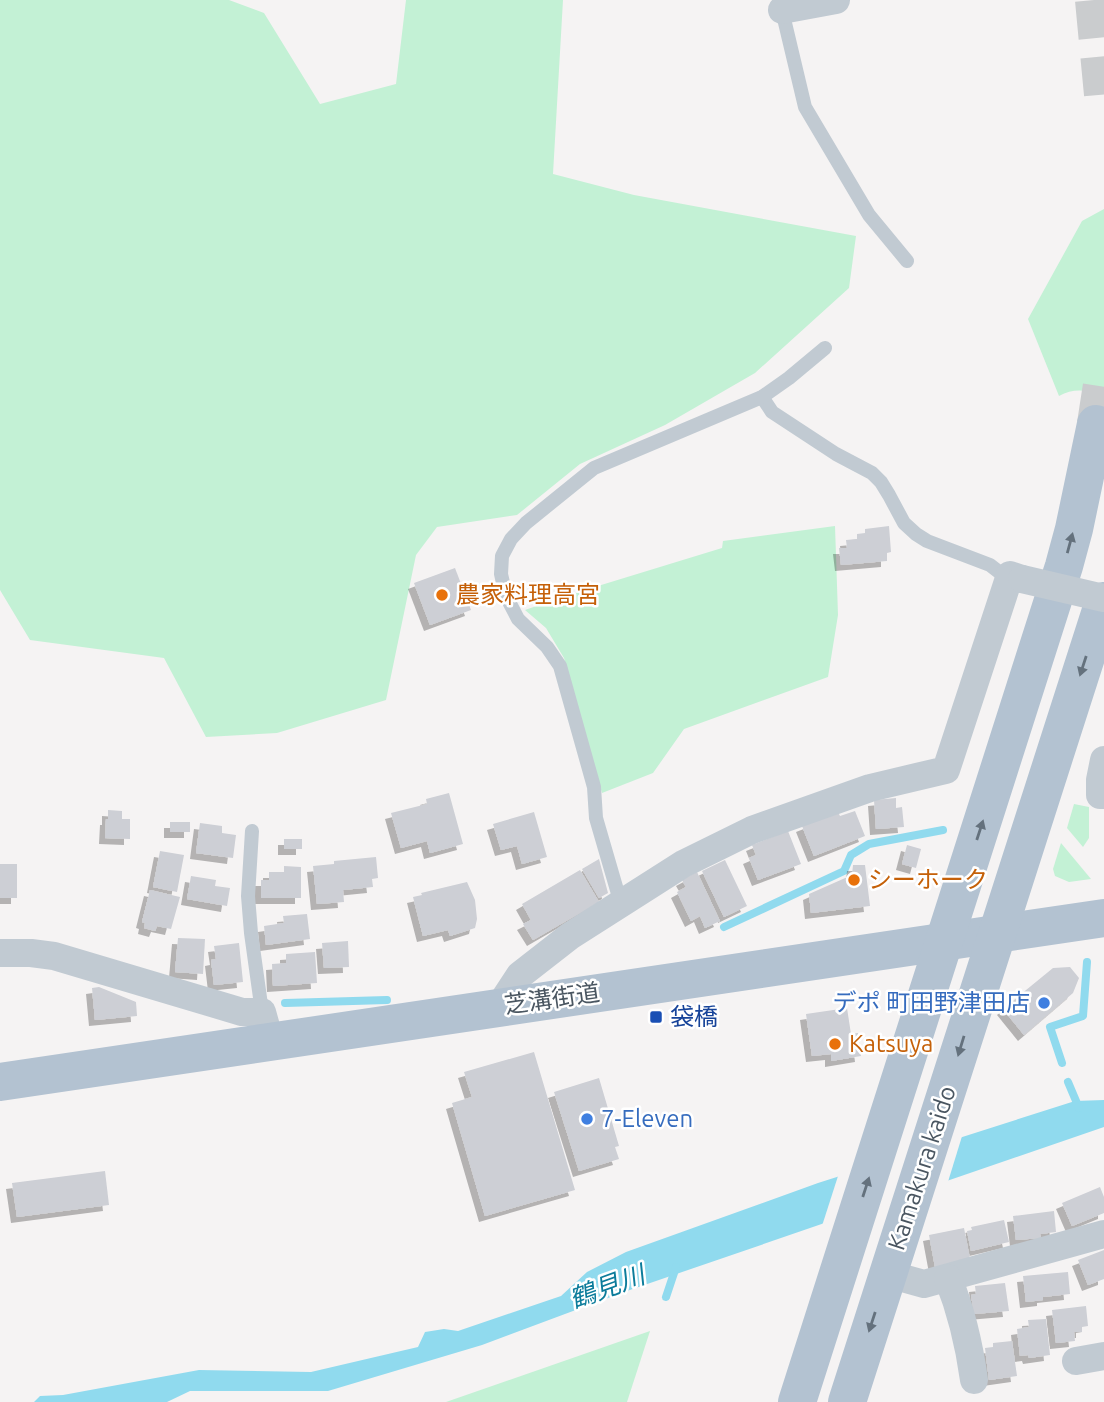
<svg xmlns="http://www.w3.org/2000/svg" width="1104" height="1402" viewBox="0 0 1104 1402" font-family="Ubuntu,'Noto Sans JP',sans-serif">
<style>
.green{fill:#c3f1d5}
.water{fill:#90daee}
.pier{fill:#f5f3f3}
.lines{fill:none;stroke-linecap:round;stroke-linejoin:round}
.stream{stroke:#90daee;stroke-width:8}
.building{fill:#cdcfd5;filter:url(#shadow)}
.primary-tunnel{stroke:#caccce;stroke-width:38;stroke-dasharray:38 19;stroke-linecap:butt}
.lane{stroke:#c1cad2;stroke-width:14}
.street{stroke:#c1cad2;stroke-width:28}
.primary{stroke:#b3c2d1;stroke-width:38}
.street-bridge{stroke:#c1cad2;stroke-width:28}
.oneway{fill:#64717d}
.food-dot{fill:#e8710a;stroke:#fff;stroke-width:2.5}
.shop-dot{fill:#3f7fe0;stroke:#fff;stroke-width:2.5}
.transit-dot{fill:#1a4fb4;stroke:#fff;stroke-width:2.5}
.labels{text-anchor:middle;stroke-width:5;stroke-linejoin:round;paint-order:stroke}
.food-label{font-size:24px;fill:#c56008;stroke:#fff;text-anchor:start}
.street-label{font-size:24px;fill:#4a5661;stroke:#fff}
.shop-label{font-size:24px;fill:#366cbe;stroke:#fff;text-anchor:end}
.transit-label{font-size:24px;fill:#164399;stroke:#fff;text-anchor:start}
.water-label{font-size:26px;font-style:italic;fill:#0c7c9b;stroke:#fff}
</style>
<defs>
<filter id="shadow"><feDropShadow dx="-6" dy="6" stdDeviation="0" flood-color="#0004"/></filter>
</defs>
<rect width="100%" height="100%" fill="#f5f3f3"/>
<g class="green">
<polygon points="0,0 229,0 264,13 320,104 396,84 406,0 563,0 553,174 634,195 856,236 849,288 755,373 665,425 580,464 517,515 437,527 416,555 386,700 277,733 206,737 164,658 30,640 0,590"/>
<path d="M1104,209v185c-16,-3 -30,-7 -45,2l-31,-77 54,-98z"/>
<polygon points="835,526 838,615 828,677 684,729 653,773 602,793 564,658 546,628 525,610 562,597 722,548 723,541"/>
<polygon points="1074,804 1089,807 1089,838 1083,847 1067,828"/>
<polygon points="1061,843 1091,879 1069,882 1055,876 1053,869"/>
<polygon points="650,1331 627,1402 446,1402"/>
</g>
<polygon class="water" points="1104,1100 1104,1127 624,1292 482,1345 328,1391 190,1391 167,1402 34,1402 40,1396 63,1395 199,1370 311,1372 418,1347 425,1332 444,1329 458,1331 561,1296 587,1272 626,1252 818,1183 1075,1101"/>
<polygon class="pier" points="963,1133 947,1185 821,1229 839,1173"/>
<g class="lines">
<g class="stream">
<polyline points="724,927 844,871 851,855 869,844 943,830"/>
<polyline points="285,1003 387,1000"/>
<polyline points="1062,1063 1050,1027 1083,1016 1087,962"/>
<polyline points="1068,1082 1079,1108"/>
<polyline points="666,1297 676,1267"/>
</g>
</g>
<g class="building">
<polygon points="889,526 891,552 887,553 887,561 841,565 839,548 847,548 846,540 857,539 857,534 865,533 865,529"/>
<polygon points="455,568 471,610 430,625 414,583"/>
<polygon points="449,793 463,844 430,853 427,841 401,848 391,813 427,804 426,799"/>
<polygon points="896,798 896,808 902,807 904,827 876,829 874,800"/>
<polygon points="108,810 122,811 122,819 130,819 130,839 105,838 106,819 108,819"/>
<polygon points="855,811 865,836 814,856 802,826 838,812 840,816"/>
<polygon points="534,812 547,857 522,864 517,846 501,850 493,824"/>
<rect x="170" y="822" width="20" height="10"/>
<polygon points="200,823 222,826 222,833 236,835 233,858 196,853"/>
<polygon points="788,831 801,864 758,880 749,858 756,855 752,845"/>
<rect x="284" y="839" width="18" height="10"/>
<polygon points="907,845 921,849 916,868 902,864"/>
<polygon points="160,851 184,855 177,892 153,887"/>
<polygon points="376,857 378,878 372,879 373,887 343,890 344,902 317,904 313,866 334,864 334,861"/>
<polygon points="599,859 608,893 599,898 582,869"/>
<polygon points="725,860 747,906 724,917 702,871"/>
<rect x="0" y="864" width="17" height="34"/>
<polygon points="853,865 865,865 870,906 811,913 809,894 852,875"/>
<polygon points="284,866 301,867 301,898 261,898 261,880 269,880 269,872 284,872"/>
<polygon points="580,870 599,902 533,940 523,924 531,920 522,904"/>
<polygon points="697,872 720,921 705,928 700,916 691,921 677,892 686,887 682,880"/>
<polygon points="191,876 216,880 215,886 230,888 227,906 187,899"/>
<polygon points="467,882 475,900 477,919 475,928 450,936 448,930 423,936 413,897 422,895 421,893"/>
<polygon points="150,890 180,897 171,929 157,926 155,931 144,928 145,923 142,922"/>
<polygon points="307,914 310,939 266,945 264,926 284,923 283,916"/>
<polygon points="178,938 205,939 203,974 175,972"/>
<polygon points="348,941 349,967 324,968 322,943"/>
<polygon points="239,943 243,982 214,985 211,960 216,959 214,946"/>
<polygon points="315,952 317,983 273,986 272,964 286,963 286,954"/>
<polygon points="1070,967 1079,978 1073,993 1024,1035 1003,1009 1053,968"/>
<polygon points="99,987 136,1002 137,1016 95,1020 92,988"/>
<polygon points="847,1008 851,1034 858,1033 861,1056 831,1061 831,1054 812,1056 806,1014"/>
<polygon points="534,1052 575,1190 485,1216 452,1103 472,1097 464,1072"/>
<polygon points="599,1078 619,1146 615,1147 619,1159 579,1171 554,1092"/>
<polygon points="105,1171 109,1205 17,1217 12,1183"/>
<polygon points="1100,1187 1104,1197 1104,1213 1072,1226 1062,1203"/>
<polygon points="1054,1211 1056,1232 1040,1234 1041,1238 1016,1240 1013,1216"/>
<polygon points="1004,1220 1009,1242 971,1251 967,1231 972,1230 971,1227"/>
<polygon points="964,1228 970,1259 935,1267 929,1235"/>
<polygon points="1104,1250 1104,1279 1088,1285 1078,1260"/>
<polygon points="1068,1272 1070,1294 1043,1297 1043,1300 1026,1302 1023,1276"/>
<polygon points="1005,1283 1009,1311 974,1314 971,1295 976,1294 975,1286"/>
<polygon points="1086,1306 1088,1326 1082,1327 1082,1332 1074,1332 1075,1341 1056,1343 1052,1310"/>
<polygon points="1046,1319 1050,1355 1029,1358 1028,1355 1020,1356 1017,1329 1029,1327 1028,1320"/>
<polygon points="1012,1341 1017,1376 989,1380 985,1348 993,1347 993,1343"/>
</g>
<g class="lines">
<g class="primary-tunnel">
<polyline points="1094,0 1104,105"/>
<polyline points="1096,424 1104,372"/>
</g>
<g class="lane">
<polyline points="781,6 805,107 869,215 907,261"/>
<polyline points="762,397 772,412 836,454 872,473 881,482 889,495 904,523 916,534 927,541 990,565 999,572 1010,575"/>
<polyline points="252,831 248,896 251,933 262,1012"/>
<polyline points="621,904 596,818 594,787 560,666 547,647 518,619 506,596 501,574 502,556 511,539 526,523 594,468 762,397 789,378 825,348"/>
</g>
<g class="street">
<polyline points="782,10 836,0"/>
<polyline points="1104,760 1100,780 1100,795 1104,795"/>
<polyline points="0,953 31,953 54,956 242,1012 262,1012 270,1041"/>
<polyline points="499,1007 520,975 570,936 683,864 752,830 870,788 946,770 1010,575 1022,579"/>
<polyline points="888,1274 924,1284 1104,1234"/>
<path d="M948,1278c14,35 21,65 26,102"/>
<polyline points="1076,1361 1104,1356"/>
</g>
<g class="primary">
<polyline points="0,1082 1104,918"/>
<polyline points="797,1402 1064,566 1074,529 1096,424"/>
<polyline points="847,1402 1104,601"/>
</g>
<polyline class="street-bridge" points="1022,579 1104,598"/>
</g>
<defs><path id="oneway-solid" d="M-6-.8H1V-3.2L6.5 0L1 3.2V.8H-6Z" transform="scale(1.75)"/></defs>
<g class="oneway">
<use href="#oneway-solid" transform="translate(1070 543) rotate(-75)"/>
<use href="#oneway-solid" transform="translate(1083 666) rotate(108)"/>
<use href="#oneway-solid" transform="translate(980 830) rotate(-72)"/>
<use href="#oneway-solid" transform="translate(961 1046) rotate(107)"/>
<use href="#oneway-solid" transform="translate(866 1187) rotate(-72)"/>
<use href="#oneway-solid" transform="translate(872 1322) rotate(108)"/>
</g>
<g class="food-dot">
<circle cx="442" cy="595" r="7"/>
<circle cx="854" cy="880" r="7"/>
<circle cx="835" cy="1044" r="7"/>
</g>
<g class="shop-dot">
<circle cx="1044" cy="1003" r="7"/>
<circle cx="587" cy="1119" r="7"/>
</g>
<rect class="transit-dot" x="649" y="1010" width="14" height="14" rx="3.5"/>
<g class="labels">
<g class="food-label">
<text x="456" y="603">農家料理高宮</text>
<text x="868" y="888">シーホーク</text>
<text x="849" y="1052">Katsuya</text>
</g>
<g class="street-label">
<text transform="translate(552 999) rotate(-8)" y="8">芝溝街道</text>
<text transform="translate(922 1168) rotate(-72)" y="8">Kamakura kaido</text>
</g>
<g class="shop-label">
<text x="1030" y="1011">デポ 町田野津田店</text>
<text x="601" y="1127" text-anchor="start">7-Eleven</text>
</g>
<g class="transit-label">
<text x="670" y="1025">袋橋</text>
</g>
<g class="water-label">
<text transform="translate(607 1287) rotate(-20)" y="9">鶴見川</text>
</g>
</g>
</svg>
